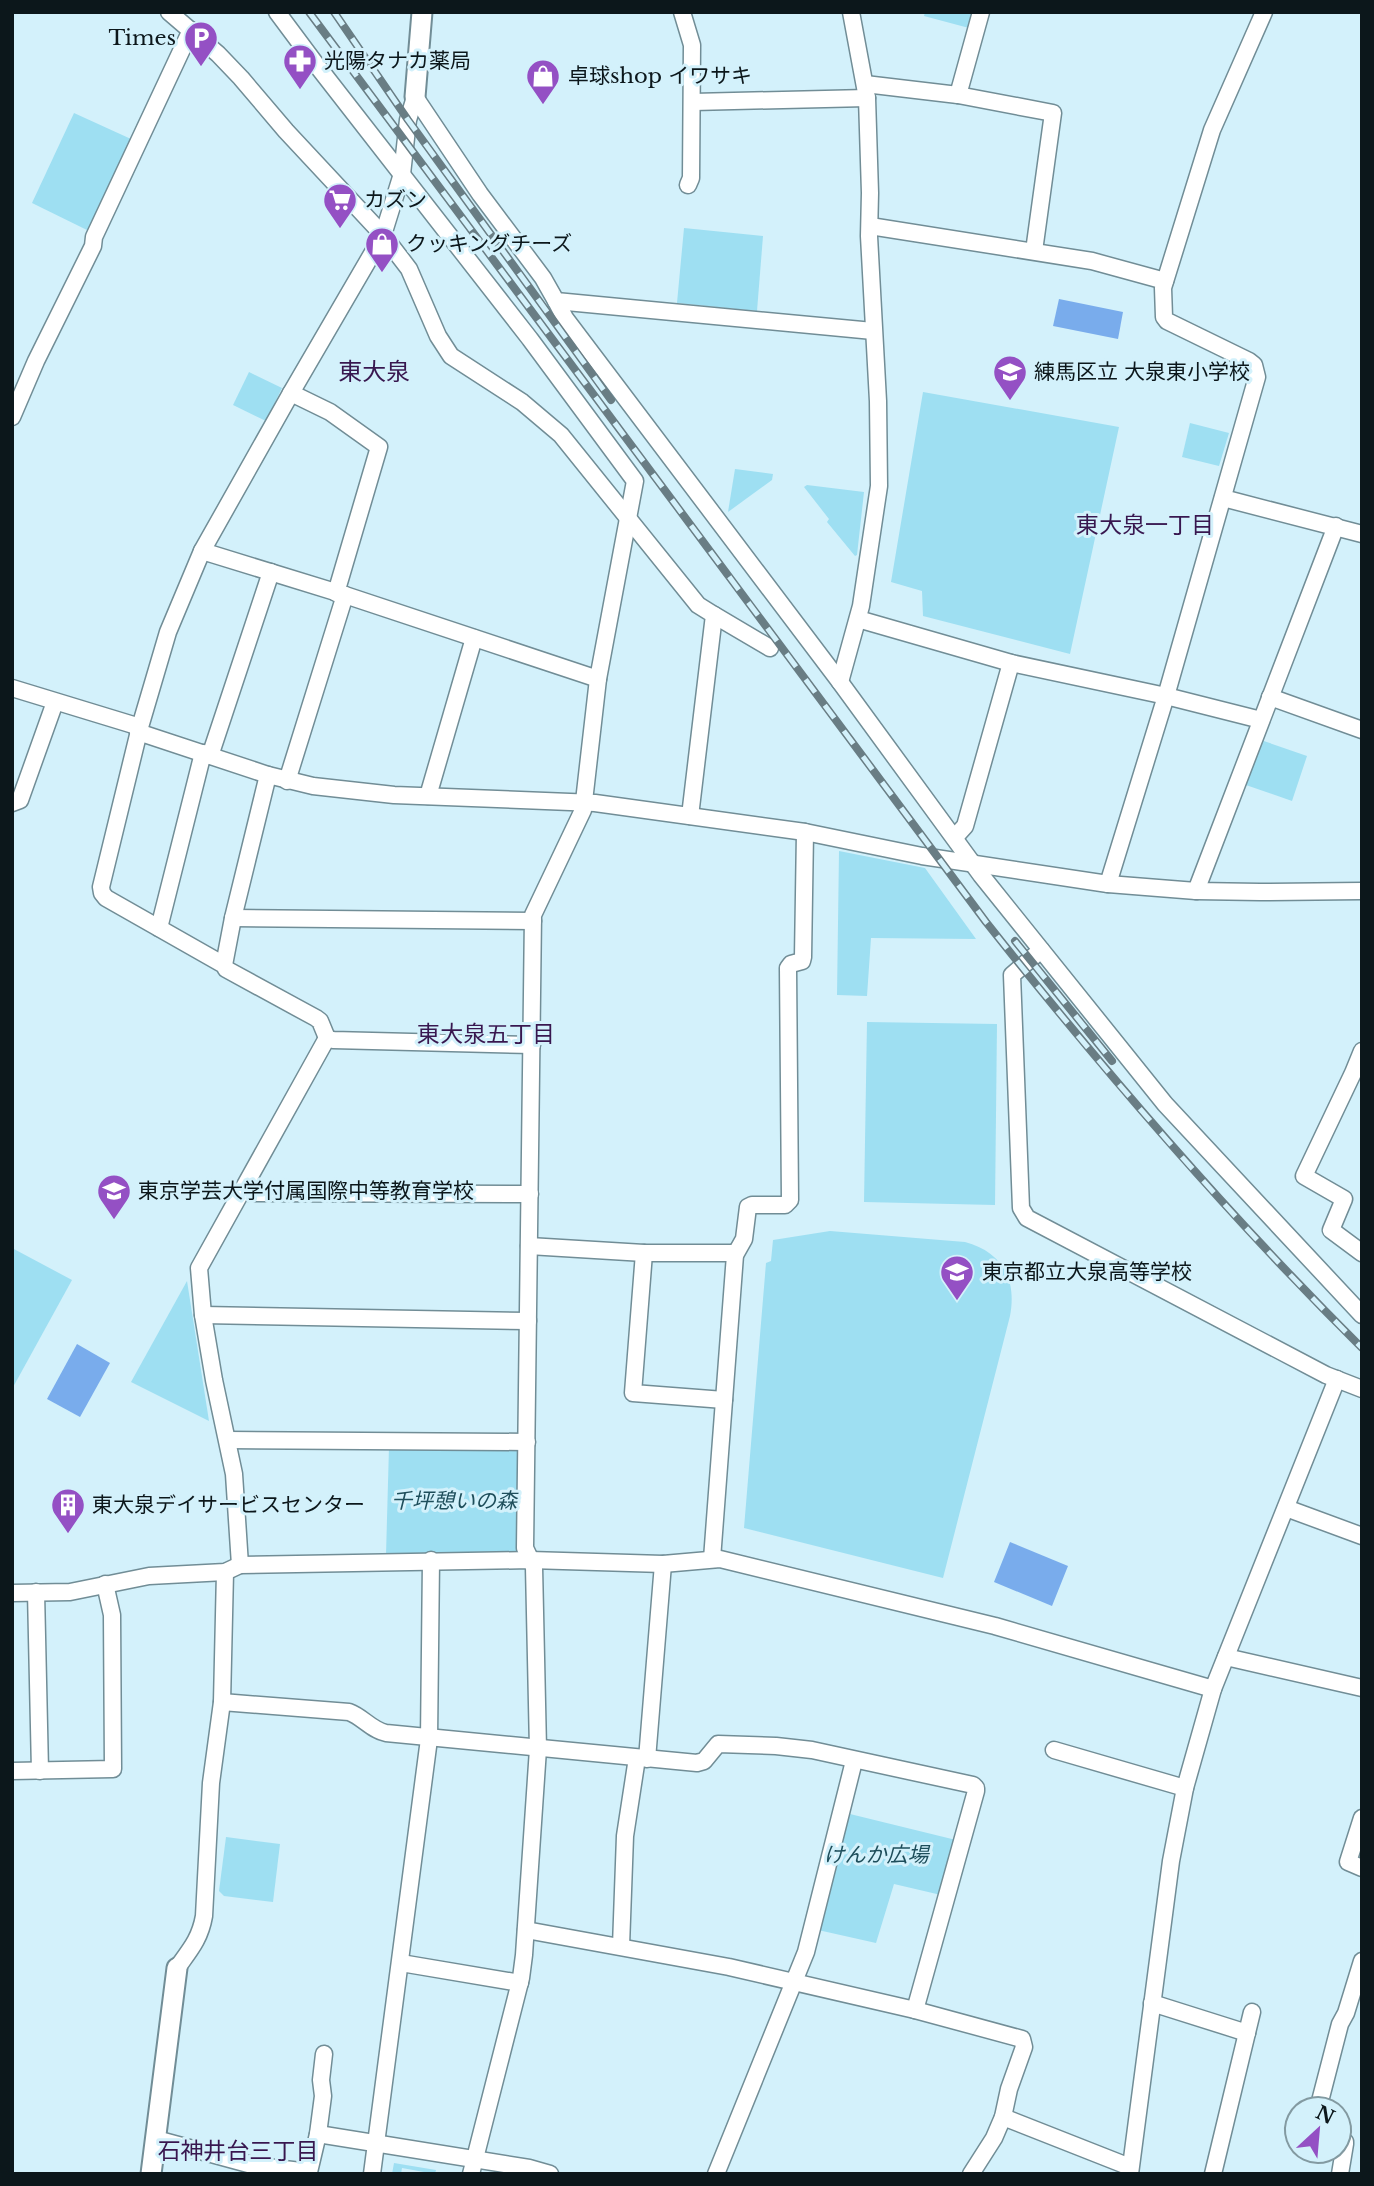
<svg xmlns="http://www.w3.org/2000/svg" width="1374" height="2186" viewBox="0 0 1374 2186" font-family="'Libre Baskerville','Noto Sans JP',serif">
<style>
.green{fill:#9edff2}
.water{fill:#79acec}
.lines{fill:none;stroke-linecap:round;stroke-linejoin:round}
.minor-casing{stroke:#718d96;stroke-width:19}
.tertiary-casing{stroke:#718d96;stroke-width:23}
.minor{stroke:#fff;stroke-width:16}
.tertiary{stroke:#fff;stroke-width:19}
.rail-casing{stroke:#697d84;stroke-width:8}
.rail{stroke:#d3f1fb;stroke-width:5;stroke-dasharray:16;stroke-linecap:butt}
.labels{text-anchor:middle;stroke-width:6;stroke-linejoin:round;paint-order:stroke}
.poi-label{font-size:21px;fill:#0c171b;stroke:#d3f1fb;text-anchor:start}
.park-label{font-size:21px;font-style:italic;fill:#1e4e5b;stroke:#d3f1fb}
.neighbourhood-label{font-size:23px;fill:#38174f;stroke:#d3f1fb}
.quarter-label{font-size:24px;fill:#38174f;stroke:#d3f1fb}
</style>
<rect width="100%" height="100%" fill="#d3f1fb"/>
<g class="green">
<polygon points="925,12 973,12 969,28 924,16"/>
<polygon points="74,113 131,139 89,231 32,203"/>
<polygon points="684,228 763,236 757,311 677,303"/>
<polygon points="249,372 282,388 266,421 233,405"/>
<polygon points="923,392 1119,427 1070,654 923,616 922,591 891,582"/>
<polygon points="1190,423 1229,433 1219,466 1182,457"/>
<polygon points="735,469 773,474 772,480 728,512"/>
<polygon points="807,485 864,492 857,555 855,556 827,522 829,519 804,487"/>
<polygon points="1258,739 1307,756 1292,801 1243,784"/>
<polygon points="839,851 925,868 976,939 871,938 867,996 837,995"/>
<polygon points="867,1022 997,1024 995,1205 864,1202"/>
<path d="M830,1231l135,11c37,10 52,37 45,74l-67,262 -199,-50 22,-265 5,-2 2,-21z"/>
<polygon points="12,1248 72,1280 12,1389"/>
<polygon points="187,1281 209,1421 131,1382"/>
<polygon points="389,1447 520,1449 519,1554 386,1555"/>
<polygon points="850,1814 956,1840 941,1895 894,1884 876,1943 818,1930"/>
<polygon points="226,1837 280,1844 273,1902 224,1896 219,1891"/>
<polygon points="394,2163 436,2170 435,2174 402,2168 401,2174 392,2174"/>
</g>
<g class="water">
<polygon points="1059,299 1123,312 1118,339 1053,326"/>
<polygon points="77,1344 110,1363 80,1417 47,1399"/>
<polygon points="1010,1542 1068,1566 1052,1606 994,1582"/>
</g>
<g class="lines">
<g class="minor-casing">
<g id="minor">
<polyline points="169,12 218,54 241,78 286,131 383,235 409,269 438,336 451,356 522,402 561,435 698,605 714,615 690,816"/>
<polyline points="277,12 315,63 530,339 635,481 598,679 583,810 533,915 525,1548 534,1567 538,1749 524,1955 521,1978 471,2174"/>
<polyline points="682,12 692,45 691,178 688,185"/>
<polyline points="865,84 958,95 981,12"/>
<polyline points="958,95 1053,113 1034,251"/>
<polyline points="415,97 408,120 402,174 383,235 291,393 202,551 168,632 140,727 101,887 102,893 106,898 224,965 226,969 316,1018 320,1021 327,1038 333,1040 532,1045"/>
<polyline points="415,97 480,194 543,278 556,301 873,331"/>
<polyline points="693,102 867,98"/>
<polyline points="870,226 1092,261 1165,281"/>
<polyline points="556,301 565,318 840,682 981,875 1165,1104 1362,1315"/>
<polyline points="291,393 330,412 379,447 336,593"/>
<polyline points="12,417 36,361 93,246 94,237 191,30"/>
<polyline points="1223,498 1362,534"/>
<polyline points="202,551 345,595 598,679"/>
<polyline points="714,615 770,648"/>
<polyline points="858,619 1011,663"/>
<polyline points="840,682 861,606 879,486 878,401 869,236 870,193 867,98 851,12"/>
<polyline points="12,688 140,727"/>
<polyline points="1270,697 1362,730"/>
<polyline points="138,732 268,775 313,786 394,795 595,803 805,832 922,856 1108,884 1196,891 1260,892 1362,891"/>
<polyline points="210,756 271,572"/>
<polyline points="287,781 345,595"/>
<polyline points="428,796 474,638"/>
<polyline points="12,803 20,800 55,702"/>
<polyline points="955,837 965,826 1011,663 1166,696 1261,720"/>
<polyline points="1108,884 1166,696 1257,377 1254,365 1249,361 1167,321 1164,317 1163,288 1212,130 1264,12"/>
<polyline points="1196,891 1336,526"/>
<polyline points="233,918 533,921"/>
<polyline points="159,928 203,753"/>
<polyline points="1041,950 1012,975 1021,1208 1027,1218 1326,1375 1362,1389"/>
<polyline points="224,965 233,918 268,775"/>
<polyline points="1362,1051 1353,1073 1304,1176 1344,1199 1331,1230 1362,1253"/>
<polyline points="243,1189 250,1193 530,1194"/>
<polyline points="529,1246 644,1253 732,1253 735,1255"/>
<polyline points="644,1253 633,1393 724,1400"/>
<polyline points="203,1315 528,1321"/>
<polyline points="228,1440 527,1442"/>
<polyline points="1286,1508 1362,1536"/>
<polyline points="712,1559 735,1255 744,1239 748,1207 752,1205 785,1205 790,1200 788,968 791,964 802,961 803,957 805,832"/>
<polyline points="240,1565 234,1474 214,1380 203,1315 199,1268 327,1038"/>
<polyline points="36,1592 40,1771"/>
<polyline points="12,1593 70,1592 149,1576 225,1572 240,1565 530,1560 663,1564 720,1559 995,1626 1213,1689"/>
<polyline points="1226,1657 1362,1688"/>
<path d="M222,1702l127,10c14,5 22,18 37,21l311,30 7,-2 14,-17 58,2 36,4 161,35 3,3v3l-61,219"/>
<polyline points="1054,1750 1185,1788"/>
<polyline points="647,1759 663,1564"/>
<polyline points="12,1771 113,1769 112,1615 105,1584"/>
<polyline points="1362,1818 1348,1862 1362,1868"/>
<polyline points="526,1930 729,1967 915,2010 1022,2039 1024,2047 1009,2089 1003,2117 994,2138 971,2174"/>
<polyline points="621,1946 625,1836 637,1758"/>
<polyline points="401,1963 520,1983"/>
<path d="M177,1968c13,-18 23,-29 27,-52l7,-133 11,-81 3,-130"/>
<polyline points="1152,2003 1247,2033"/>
<polyline points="1318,2109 1340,2024 1346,2013 1362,1961"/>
<polyline points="1003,2117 1130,2167"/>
<polyline points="318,2134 529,2168 550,2174"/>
<polyline points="1339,2138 1345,2142 1345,2144 1340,2174"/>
<polyline points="156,2139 252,2165 309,2172 318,2134 323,2096 321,2080 324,2054"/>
<polyline points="372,2174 429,1739 431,1560"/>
<polyline points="716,2174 806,1952 854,1761"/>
<polyline points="1130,2174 1171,1861 1185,1788 1213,1689 1337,1379"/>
<polyline points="1213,2174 1252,2012"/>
</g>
</g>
<g class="tertiary-casing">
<g id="tertiary">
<polyline points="415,97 422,12"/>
<polyline points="151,2174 177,1968"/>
</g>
</g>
<use href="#minor" class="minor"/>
<use href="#tertiary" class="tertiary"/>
<g class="rail-casing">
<g id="rail">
<path d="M309,12l677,910c118,149 241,292 376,426"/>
<polyline points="334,12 408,120 611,400"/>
<polyline points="1015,941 1112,1061"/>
</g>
</g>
<use href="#rail" class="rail"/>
</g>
<defs>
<g id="parking-pin" transform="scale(1.75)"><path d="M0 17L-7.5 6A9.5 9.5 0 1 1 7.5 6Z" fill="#9450c4" stroke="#d3f1fb"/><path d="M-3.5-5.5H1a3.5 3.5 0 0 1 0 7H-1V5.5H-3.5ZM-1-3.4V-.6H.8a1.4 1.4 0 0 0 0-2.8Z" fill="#fff"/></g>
<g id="pharmacy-pin" transform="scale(1.75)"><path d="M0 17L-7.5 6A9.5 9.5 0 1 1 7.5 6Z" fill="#9450c4" stroke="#d3f1fb"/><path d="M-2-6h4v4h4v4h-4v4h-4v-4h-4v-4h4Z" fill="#fff"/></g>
<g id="shop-pin" transform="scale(1.75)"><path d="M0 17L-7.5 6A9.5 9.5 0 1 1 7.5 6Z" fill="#9450c4" stroke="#d3f1fb"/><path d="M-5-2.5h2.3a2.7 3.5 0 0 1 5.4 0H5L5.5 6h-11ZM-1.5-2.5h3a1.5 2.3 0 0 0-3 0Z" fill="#fff"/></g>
<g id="supermarket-pin" transform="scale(1.75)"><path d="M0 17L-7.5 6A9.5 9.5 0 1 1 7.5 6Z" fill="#9450c4" stroke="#d3f1fb"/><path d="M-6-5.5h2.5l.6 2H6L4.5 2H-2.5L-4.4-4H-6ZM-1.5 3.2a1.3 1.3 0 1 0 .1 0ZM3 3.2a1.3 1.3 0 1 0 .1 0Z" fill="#fff"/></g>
<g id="school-pin" transform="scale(1.75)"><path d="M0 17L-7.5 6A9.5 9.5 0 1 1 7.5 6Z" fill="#9450c4" stroke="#d3f1fb"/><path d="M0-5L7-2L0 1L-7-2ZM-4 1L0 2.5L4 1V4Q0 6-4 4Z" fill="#fff"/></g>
<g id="building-pin" transform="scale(1.75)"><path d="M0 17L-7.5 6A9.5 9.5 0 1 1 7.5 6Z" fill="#9450c4" stroke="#d3f1fb"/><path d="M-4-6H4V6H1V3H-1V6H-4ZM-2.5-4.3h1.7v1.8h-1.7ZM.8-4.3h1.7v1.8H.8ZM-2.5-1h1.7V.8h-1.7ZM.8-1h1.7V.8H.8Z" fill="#fff"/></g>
</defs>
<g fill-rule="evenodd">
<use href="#parking-pin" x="201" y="38"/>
<use href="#pharmacy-pin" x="300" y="61"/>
<use href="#shop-pin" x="543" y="76"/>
<use href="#supermarket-pin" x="340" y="200"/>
<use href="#shop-pin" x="382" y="244"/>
<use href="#school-pin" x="1010" y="372"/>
<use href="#school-pin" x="114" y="1191"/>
<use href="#school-pin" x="957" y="1272"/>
<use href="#building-pin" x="68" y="1505"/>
</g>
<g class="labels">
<g class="poi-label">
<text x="176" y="45" text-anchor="end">Times</text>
<text x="324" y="68">光陽タナカ薬局</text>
<text x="568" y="83">卓球shop イワサキ</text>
<text x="364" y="207">カズン</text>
<text x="406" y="251">クッキングチーズ</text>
<text x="1034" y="379">練馬区立 大泉東小学校</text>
<text x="138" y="1198">東京学芸大学付属国際中等教育学校</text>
<text x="982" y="1279">東京都立大泉高等学校</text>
<text x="92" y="1512">東大泉デイサービスセンター</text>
</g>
<g class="park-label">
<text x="454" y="1508">千坪憩いの森</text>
<text x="876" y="1862">けんか広場</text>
</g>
<g class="neighbourhood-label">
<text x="1145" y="533">東大泉一丁目</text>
<text x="486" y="1042">東大泉五丁目</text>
<text x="238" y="2159">石神井台三丁目</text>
</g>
<g class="quarter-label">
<text x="374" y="380">東大泉</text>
</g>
</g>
<rect width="1374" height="2186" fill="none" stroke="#0c171b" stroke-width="28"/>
<g transform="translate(1318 2130) rotate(26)"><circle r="33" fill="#d3f1fb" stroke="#839aa1" stroke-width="2"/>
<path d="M0-5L12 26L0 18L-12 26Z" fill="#9450c4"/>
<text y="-10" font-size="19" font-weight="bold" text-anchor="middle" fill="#0c171b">N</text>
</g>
</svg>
